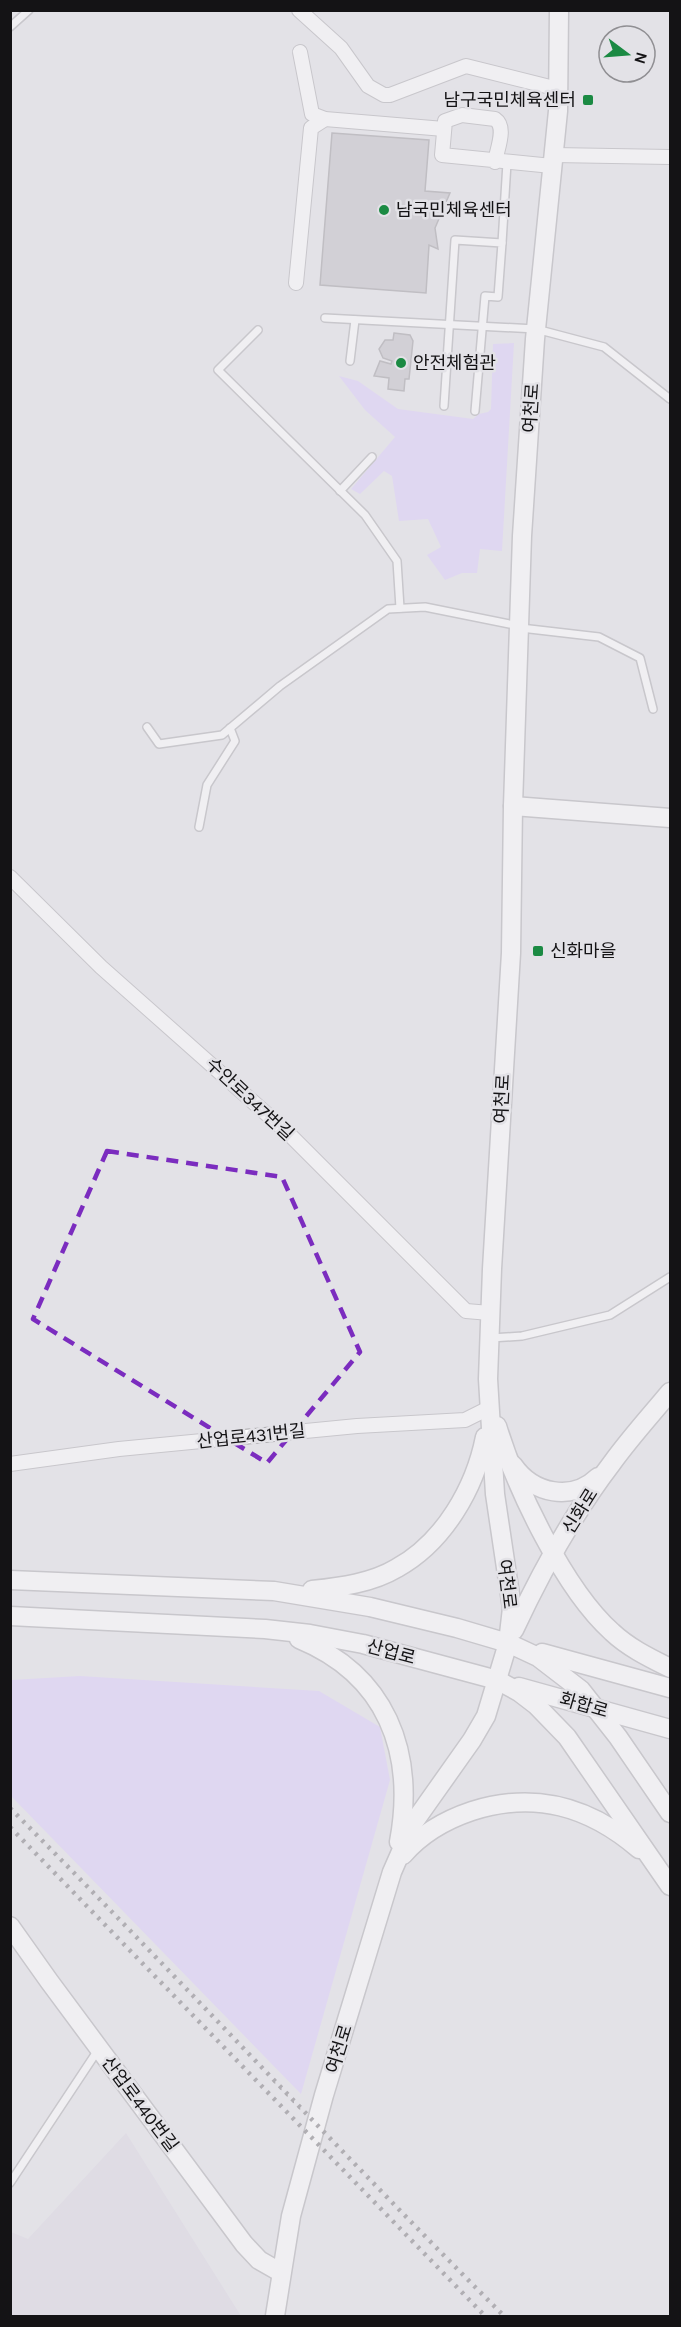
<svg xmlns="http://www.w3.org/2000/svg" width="681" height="2327" viewBox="0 0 681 2327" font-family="Karla,'Noto Sans KR',sans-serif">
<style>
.built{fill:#d9d5e1}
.green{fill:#dacafc}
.building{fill:#bdbbc0;stroke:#949297;stroke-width:1.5}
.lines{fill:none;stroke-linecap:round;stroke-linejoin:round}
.service-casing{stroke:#a7a6aa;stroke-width:10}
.minor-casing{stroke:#a7a6aa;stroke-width:16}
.secondary-casing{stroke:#a7a6aa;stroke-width:21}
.service{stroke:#fff;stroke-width:7}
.minor{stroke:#fff;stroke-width:14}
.secondary{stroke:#fff;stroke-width:18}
.rail{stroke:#717073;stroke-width:4.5;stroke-dasharray:3 6;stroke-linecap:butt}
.marked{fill:none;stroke:#7b2cbf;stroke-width:4.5;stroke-dasharray:12 8;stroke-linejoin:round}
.poi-dot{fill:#1b8a43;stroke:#e3e2e7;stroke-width:2}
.labels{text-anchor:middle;stroke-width:5;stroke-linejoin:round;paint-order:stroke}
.poi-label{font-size:18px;fill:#141315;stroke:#e3e2e7;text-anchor:start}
.street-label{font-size:18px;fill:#141315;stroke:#e3e2e7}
</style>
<rect width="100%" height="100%" fill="#e3e2e7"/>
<polygon class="built" points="126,2133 241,2316 11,2316 11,2232 28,2239"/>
<g class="green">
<polygon points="514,343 502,551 480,549 477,573 462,573 445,580 427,555 441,547 428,519 399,521 392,476 384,471 360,494 351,489 395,437 365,410 339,376 358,381 398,409 473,419 479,414 488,412 491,409 493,344"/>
<polygon points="80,1676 319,1691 380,1727 390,1780 301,2094 11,1796 11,1680"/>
</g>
<g class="building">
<polygon points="332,133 429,140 425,191 450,193 435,228 438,249 429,245 426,293 320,285"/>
<polygon points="394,333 410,335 413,341 409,379 405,379 404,391 388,389 389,378 374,376 380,361 391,364 392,361 383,358 379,349 385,340 393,340"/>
</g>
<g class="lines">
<g class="service-casing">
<g id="service">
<polyline points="10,27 29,10"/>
<polyline points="502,243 507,163"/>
<polyline points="325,318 536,329 604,347 670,399"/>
<polyline points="258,330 218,370 365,515 397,561 400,608"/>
<polyline points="350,361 355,320"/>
<polyline points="444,406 455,240 502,243 498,297 485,296 475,411"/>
<polyline points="340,491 372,457"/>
<polyline points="521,628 599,637 640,658 653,709"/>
<polyline points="147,727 159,744 222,735 280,686 388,609 425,607 519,626"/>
<polyline points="199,827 207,785 235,741 230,728"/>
<polyline points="491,1338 522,1336 610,1315 670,1277"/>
<polyline points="10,2183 98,2050"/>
</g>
</g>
<g class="minor-casing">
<g id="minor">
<polyline points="299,10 341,48 368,86 384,95 390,95 466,66 558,89"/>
<polyline points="300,52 312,114 325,119 444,129"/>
<polyline points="554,155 670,157"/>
<path d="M495,162c2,-13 12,-35 0,-43l-33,-4 -17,6 -3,34 110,11"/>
<polyline points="296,283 311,128 325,119"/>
<polyline points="10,877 101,967 287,1132 466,1311 490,1313"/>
<polyline points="10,1464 119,1449 357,1426 465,1420 489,1408"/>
</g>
</g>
<g class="secondary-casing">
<g id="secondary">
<polyline points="513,806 670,818"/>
<path d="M497,1426c19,62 67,163 115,206 17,16 38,26 58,36"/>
<path d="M513,1465c20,29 59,37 85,12"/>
<polyline points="10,1580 274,1591 370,1607 457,1628 508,1643 538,1657 581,1690 618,1737 670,1813"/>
<path d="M312,1590c29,-3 60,-7 85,-22 47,-26 78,-80 88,-131"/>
<polyline points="10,1616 265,1629 310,1634 363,1644 497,1680 519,1692 536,1705 567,1737 670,1886"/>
<path d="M514,1630c27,-58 59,-116 98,-167 18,-25 39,-48 58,-71"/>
<path d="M299,1639c87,36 117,112 100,203"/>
<polyline points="542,1653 670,1688"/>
<polyline points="519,1687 670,1729"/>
<path d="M403,1855c19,-22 42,-35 69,-44 63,-20 117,-5 167,38"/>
<polyline points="10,1926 49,1981 244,2244 259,2260 280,2272"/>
<polyline points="275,2316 291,2216 324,2095 392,1872 414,1822 472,1740 486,1716 508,1643 512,1608 495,1494 488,1379 492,1269 511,953 513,806 522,536 535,339 558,111 559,10"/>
</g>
</g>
<use href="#service" class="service"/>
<use href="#minor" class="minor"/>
<use href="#secondary" class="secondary"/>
<g class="rail">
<path d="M10,1808c167,168 327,341 494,508"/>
<polyline points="10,1827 485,2316"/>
</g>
</g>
<path d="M0 0H681V2327H0ZM107,1151l175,26 78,175 -93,111 -234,-144z" fill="#e3e2e7" fill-opacity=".55" fill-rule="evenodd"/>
<path class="marked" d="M107,1151l175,26 78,175 -93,111 -234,-144z"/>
<g class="poi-dot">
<rect x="582" y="94" width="12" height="12" rx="3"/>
<circle cx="384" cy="210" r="6"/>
<circle cx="401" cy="363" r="6"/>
<rect x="532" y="945" width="12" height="12" rx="3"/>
</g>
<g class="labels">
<g class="poi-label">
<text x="576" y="106" text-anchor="end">남구국민체육센터</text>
<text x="396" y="216">남국민체육센터</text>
<text x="413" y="369">안전체험관</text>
<text x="550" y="957">신화마을</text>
</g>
<g class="street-label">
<text transform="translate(531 408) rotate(-86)" y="6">여천로</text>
<text transform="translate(250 1099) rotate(43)" y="6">수안로347번길</text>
<text transform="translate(502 1099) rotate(-87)" y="6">여천로</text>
<text transform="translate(251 1436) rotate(-6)" y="6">산업로431번길</text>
<text transform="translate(580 1511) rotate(-58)" y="6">신화로</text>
<text transform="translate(507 1584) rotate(83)" y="6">여천로</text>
<text transform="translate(391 1652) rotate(15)" y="6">산업로</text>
<text transform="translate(584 1705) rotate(16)" y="6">화합로</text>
<text transform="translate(339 2049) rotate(-73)" y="6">여천로</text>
<text transform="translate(140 2104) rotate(53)" y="6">산업로440번길</text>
</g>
</g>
<rect width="681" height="2327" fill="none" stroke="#141315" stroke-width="24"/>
<g transform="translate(627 54) rotate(106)"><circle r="28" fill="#e3e2e7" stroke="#908f93" stroke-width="1.5"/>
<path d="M0-4.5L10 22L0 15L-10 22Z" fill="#1b8a43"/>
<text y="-9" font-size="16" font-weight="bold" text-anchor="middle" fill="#141315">N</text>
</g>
</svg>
